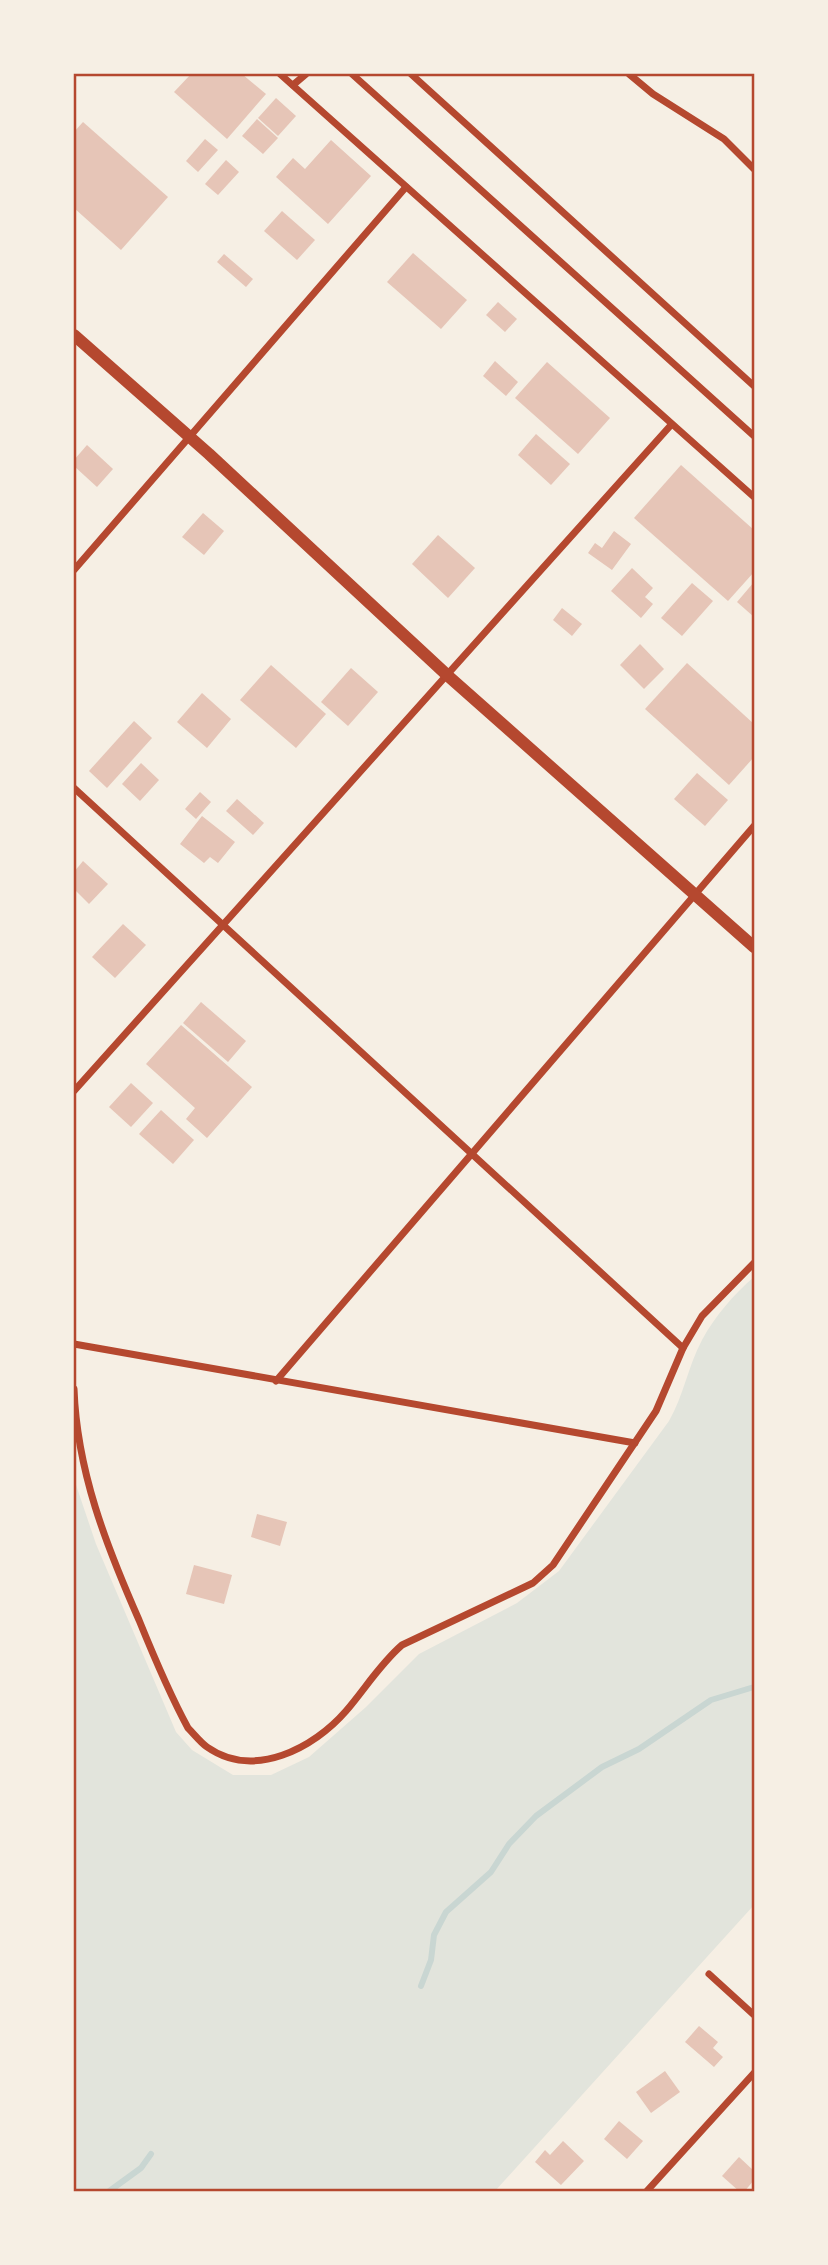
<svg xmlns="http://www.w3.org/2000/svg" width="828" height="2265" viewBox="0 0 828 2265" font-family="Montserrat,sans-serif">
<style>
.green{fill:#e2e4dc}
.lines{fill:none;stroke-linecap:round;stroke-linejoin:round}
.stream{stroke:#c9d6d2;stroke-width:6}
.building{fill:#e6c5b7}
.minor{stroke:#b5482f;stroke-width:7}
.tertiary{stroke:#b5482f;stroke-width:12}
.neatline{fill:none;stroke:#b5482f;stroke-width:2.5}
</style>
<rect width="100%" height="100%" fill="#f6efe4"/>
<path class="green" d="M754,1277v628l-259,286h-421v-712l22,65 80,188 16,18 41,25h38l38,-18 57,-50 53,-53 98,-51 42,-32 110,-150c15,-26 19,-55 33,-81 13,-24 32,-46 52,-63z"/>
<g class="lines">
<g class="stream">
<polyline points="421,1986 431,1960 434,1935 446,1912 491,1872 509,1844 536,1816 602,1767 639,1749 711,1700 754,1687"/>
<polyline points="108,2192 141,2168 151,2154"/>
</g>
</g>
<g class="building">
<polygon points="191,74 242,74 266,94 227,139 174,92"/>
<polygon points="276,98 296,116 278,136 258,118"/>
<polygon points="257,119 278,138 263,154 242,136"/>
<polygon points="83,122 168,197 121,250 74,208 74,132"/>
<polygon points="205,139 218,150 198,172 186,161"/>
<polygon points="331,140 371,176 328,224 276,177 293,158 305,169"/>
<polygon points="226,160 239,172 218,195 205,184"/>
<polygon points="282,211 315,240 297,260 264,231"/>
<polygon points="413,253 467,300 441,329 387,282"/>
<polygon points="224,254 253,279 246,287 217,262"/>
<polygon points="498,302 517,319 505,332 486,315"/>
<polygon points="495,361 518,382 506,396 483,376"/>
<polygon points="547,362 610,418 578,454 515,398"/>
<polygon points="536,434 570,464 551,485 518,455"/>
<polygon points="87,445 113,469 97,487 74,466 74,460"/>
<polygon points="681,465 754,530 754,572 728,601 634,518"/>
<polygon points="203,513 224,531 204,555 182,537"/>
<polygon points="614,531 631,544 612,570 588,553 595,543 602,548"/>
<polygon points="438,535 475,568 448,598 412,564"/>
<polygon points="632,568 653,588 645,597 653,604 641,618 611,591"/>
<polygon points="754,582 754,617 737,602"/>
<polygon points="692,583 713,601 682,636 661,618"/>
<polygon points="562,608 582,624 572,636 553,620"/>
<polygon points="640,644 664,669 644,689 620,665"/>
<polygon points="687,663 754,724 754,757 729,785 645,709"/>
<polygon points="271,665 326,714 296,748 240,700"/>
<polygon points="351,668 378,692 348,726 321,702"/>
<polygon points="202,693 231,719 207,748 177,722"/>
<polygon points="134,721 152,738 107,788 89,771"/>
<polygon points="141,763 159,780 140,801 122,784"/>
<polygon points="697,773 728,800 705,826 674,799"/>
<polygon points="200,792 211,802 196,819 185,809"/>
<polygon points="237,799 264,823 253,835 226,811"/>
<polygon points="202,816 235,842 218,863 210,857 204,863 180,844"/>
<polygon points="83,861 108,884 89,904 74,889 74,872"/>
<polygon points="123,924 146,945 115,978 92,957"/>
<polygon points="201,1002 246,1041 228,1062 183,1023"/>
<polygon points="181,1025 252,1087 207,1138 186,1119 195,1108 146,1064"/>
<polygon points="131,1083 153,1103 131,1127 109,1107"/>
<polygon points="161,1110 194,1140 173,1164 139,1134"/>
<polygon points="257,1514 287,1522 280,1546 251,1537"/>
<polygon points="194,1565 232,1575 224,1604 186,1594"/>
<polygon points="699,2026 718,2042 713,2048 723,2057 714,2067 685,2042"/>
<polygon points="665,2071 680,2092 651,2113 636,2092"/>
<polygon points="619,2121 643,2141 627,2159 604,2139"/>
<polygon points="563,2141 584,2161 561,2185 535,2162 545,2150 550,2155"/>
<polygon points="739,2157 754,2171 754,2180 744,2192 740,2192 722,2176"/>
</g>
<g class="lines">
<g class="minor">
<polyline points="280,74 754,497"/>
<polyline points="352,74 754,436"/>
<polyline points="411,74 754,386"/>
<polyline points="629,74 653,94 724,139 754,169"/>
<polyline points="293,85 306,74"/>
<polyline points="74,570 406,187"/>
<polyline points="74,788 683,1348"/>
<polyline points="74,1091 671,425"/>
<polyline points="74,1344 635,1443"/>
<polyline points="276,1381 754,826"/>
<path d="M74,1389c3,82 32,156 65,231 15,37 30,73 49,108 6,6 12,14 19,19 47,33 107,1 139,-36 19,-22 34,-47 56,-66l131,-62 20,-18 103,-154 27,-63 19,-32 52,-53"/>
<polyline points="709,1974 754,2015"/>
<polyline points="646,2192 754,2073"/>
</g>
<polyline class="tertiary" points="74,335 209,454 447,675 754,947"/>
</g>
<rect width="828" height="2265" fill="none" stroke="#f6efe4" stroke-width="150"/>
<rect x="75" y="75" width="678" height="2115" class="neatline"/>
</svg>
